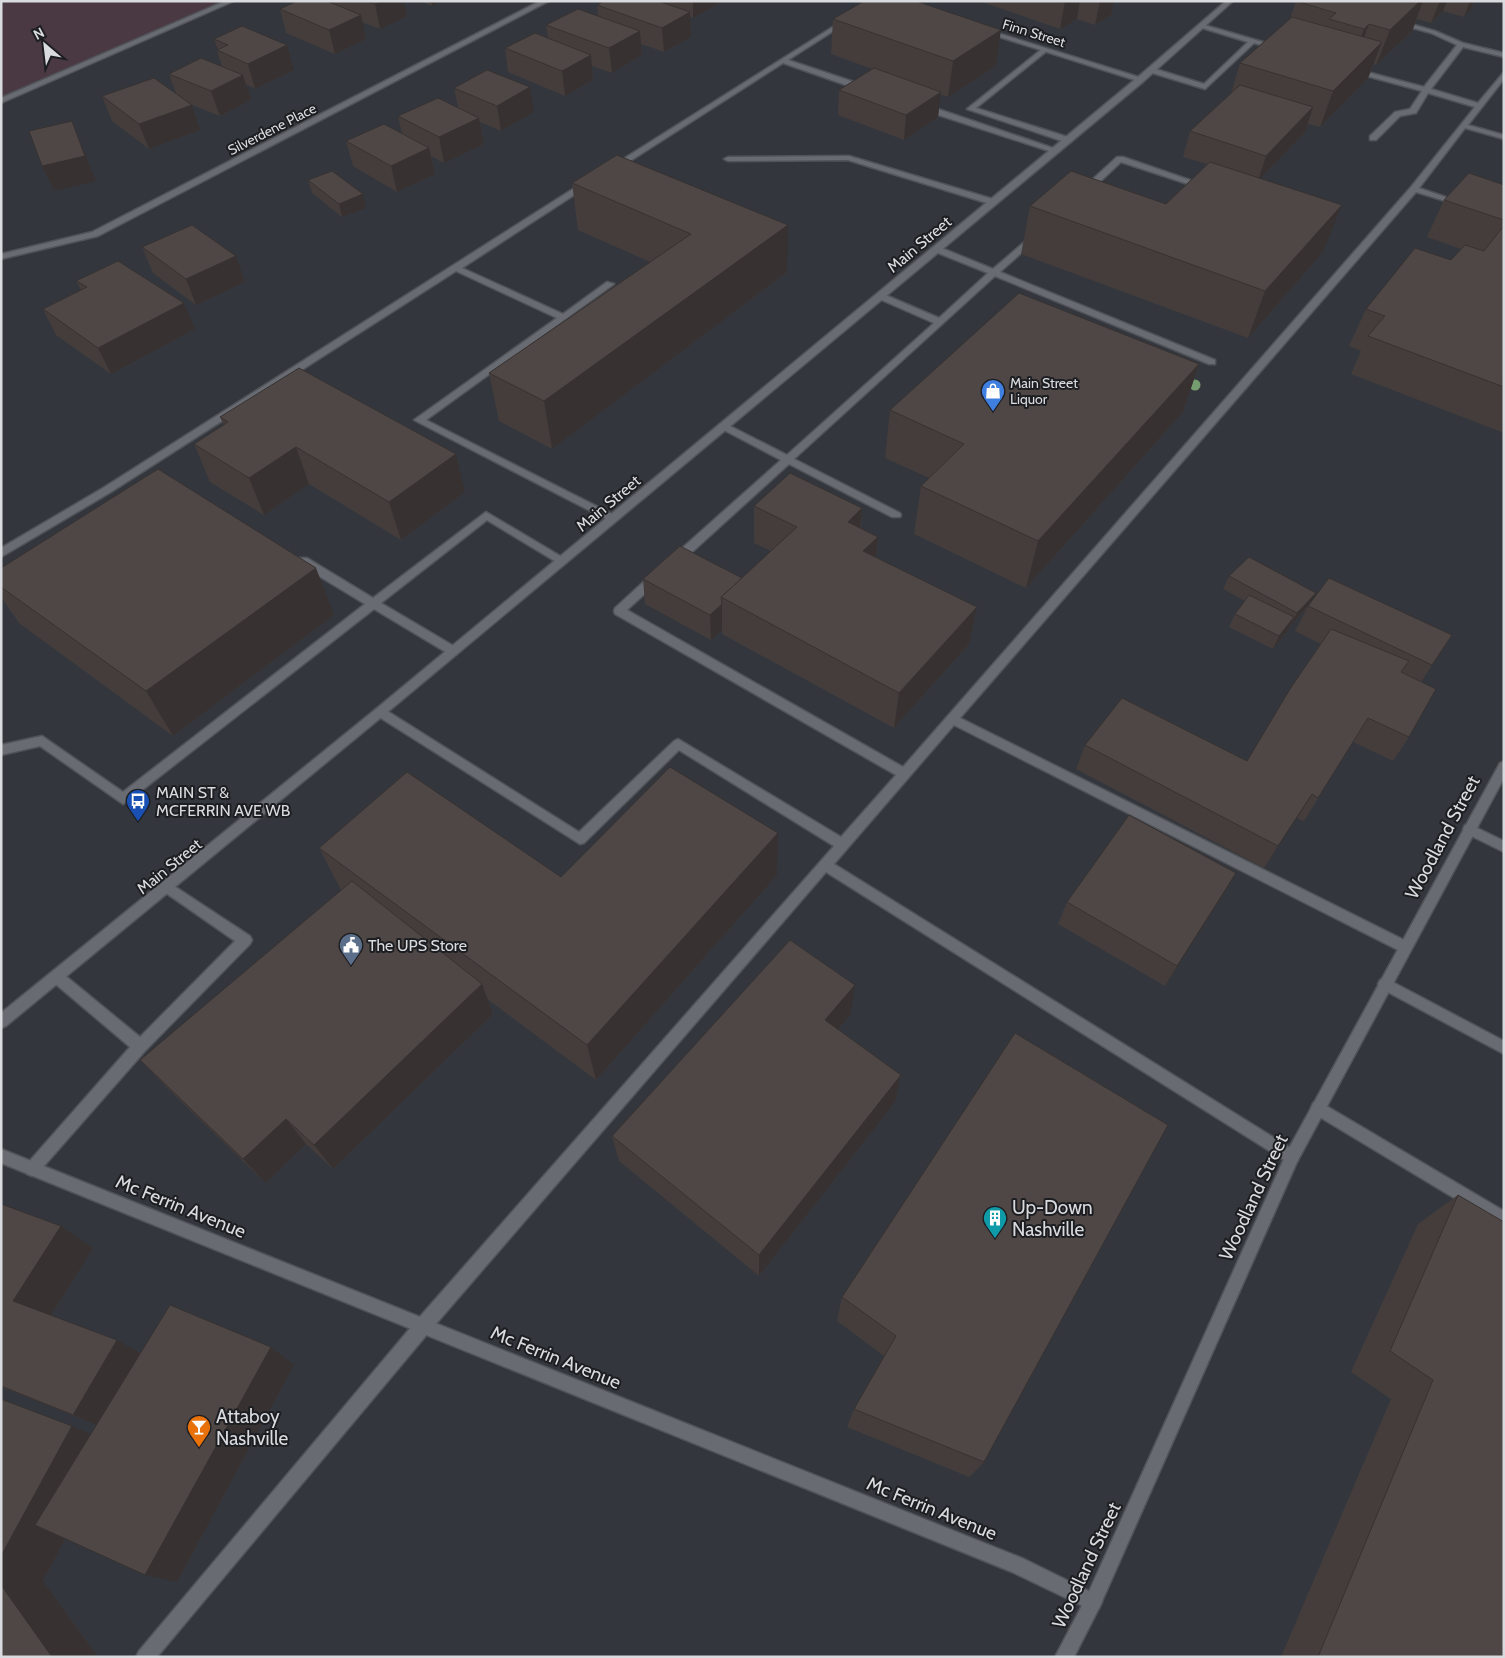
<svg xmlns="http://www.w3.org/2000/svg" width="1505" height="1658" viewBox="0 0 1505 1658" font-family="Cabin,sans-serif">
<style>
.education{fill:#4a3843}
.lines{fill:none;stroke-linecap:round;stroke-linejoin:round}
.service-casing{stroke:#505358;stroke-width:3}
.minor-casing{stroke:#505358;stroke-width:3}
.tertiary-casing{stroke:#505358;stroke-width:3}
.secondary-casing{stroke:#505358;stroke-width:3}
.service{fill:#686c72;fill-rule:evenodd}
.minor{fill:#686c72;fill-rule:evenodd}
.tertiary{fill:#686c72;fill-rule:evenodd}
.secondary{fill:#686c72;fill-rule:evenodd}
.tree{fill:#759d6f}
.wall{fill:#443d3c}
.shaded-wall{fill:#373231}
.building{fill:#4f4746;stroke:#373231}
.labels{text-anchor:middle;stroke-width:4;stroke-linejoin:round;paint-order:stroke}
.far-street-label{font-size:14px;fill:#d9dbdf;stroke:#1d1e21}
.far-poi-label{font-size:14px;fill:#d9dbdf;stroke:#1d1e21;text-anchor:start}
.street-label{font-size:16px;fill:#d9dbdf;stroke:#1d1e21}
.poi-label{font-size:16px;fill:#d9dbdf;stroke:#1d1e21;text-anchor:start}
.near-street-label{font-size:19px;fill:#d9dbdf;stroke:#1d1e21}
.near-poi-label{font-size:19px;fill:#d9dbdf;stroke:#1d1e21;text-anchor:start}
</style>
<rect width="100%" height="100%" fill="#33373d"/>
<polygon class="education" points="1,1 230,1 1,102"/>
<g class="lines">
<g class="service-casing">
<g id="service">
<polygon points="225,1 234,1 1,103 1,98"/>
<polygon points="847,18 850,20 849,21 788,60 869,87 869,91 863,91 783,63 616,170 609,168"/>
<polygon points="1397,20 1435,31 1463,43 1504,53 1504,57 1463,47 1431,89 1478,103 1504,72 1504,79 1468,125 1504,135 1504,139 1465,128 1419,188 1466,204 1462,206 1416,192 960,718 1410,943 1412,947 1410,951 1405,953 1400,951 954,725 834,864 1297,1152 1299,1157 1297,1162 1292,1164 1287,1162 826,872 429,1332 157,1657 136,1657 139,1651 417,1320 834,846 679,750 584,843 580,844 376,715 374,712 376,709 384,709 579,832 674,741 678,739 841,837 896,775 615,614 614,611 615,608 652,574 660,574 661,577 660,580 627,610 903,767 1411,187 1475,107 1428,93 1416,113 1400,116 1376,140 1370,140 1370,136 1395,112 1410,109 1422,91 1352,72 1352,68 1424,87 1457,45 1431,33 1395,23 1395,21"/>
<polygon points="1201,24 1280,47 1282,48 1278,50 1254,43 1205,89 1149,72 1149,68 1152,68 1204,84 1248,42 1199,27 1198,26"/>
<polygon points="1042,49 1048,50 976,108 1071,138 1071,142 1065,142 967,109"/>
<polygon points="920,105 926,105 1059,150 1052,152 920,109"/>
<polygon points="849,156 996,200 997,202 990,204 848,160 728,161 724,159 728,157"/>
<polygon points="1117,157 1123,157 1210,187 1203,189 1121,162 1088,193 1082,193 1082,189"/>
<polygon points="584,182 591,184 462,268 563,314 607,282 614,284 426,420 616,516 617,518 616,520 608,520 414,420 557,318 456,271 111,492 1,557 1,548 103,488"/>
<polygon points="1035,233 1039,236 1038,238 1000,272 1215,360 1215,364 1209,364 995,276 794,459 900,513 901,515 900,517 892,517 789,464 679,564 671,564 670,561 671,558 781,460 720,428 720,424 726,424 787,455 934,323 877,298 877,294 883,294 939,318 988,273 933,251 933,247 939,247 993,269"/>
<polygon points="486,512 567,560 566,563 558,563 487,520 381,603 457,648 459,651 457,654 449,654 374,609 127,802 123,804 40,746 1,755 1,745 42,736 123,792 365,604 299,564 298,561 299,558 307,558 373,598"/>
<polygon points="1469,824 1504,841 1504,852 1465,833 1463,829 1465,825"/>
<polygon points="168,882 250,936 252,940 250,944 145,1051 37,1174 32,1176 27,1174 25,1169 27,1164 130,1047 52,981 50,977 52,973 57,971 62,973 140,1037 235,941 163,891 162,887 163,883"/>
<polygon points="1385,978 1504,1041 1504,1054 1380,988 1378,984 1380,980"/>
<polygon points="1318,1101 1504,1211 1504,1228 1313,1113 1311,1108 1313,1103"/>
</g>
</g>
<g class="minor-casing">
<g id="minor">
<polygon points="540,1 549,1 98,236 1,259 1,254 92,232"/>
<polygon points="984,30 988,30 1145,79 1138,81 984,32"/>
<polygon points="1,1149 1024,1559 1099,1596 1102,1602 1099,1608 1093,1611 1012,1572 1,1163"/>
</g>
</g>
<g class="tertiary-casing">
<polygon id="tertiary" points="1504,761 1504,778 1297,1162 1099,1608 1074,1657 1055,1657 1087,1596 1287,1152 1500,763"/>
</g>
<g class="secondary-casing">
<polygon id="secondary" points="1226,1 1233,1 1144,81 384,715 6,1026 1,1028 1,1013 376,709 1138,77"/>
</g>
<use href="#service" class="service"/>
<use href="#minor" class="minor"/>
<use href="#tertiary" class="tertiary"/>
<use href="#secondary" class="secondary"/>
</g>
<circle class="tree" cx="1195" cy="385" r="5.5"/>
<g class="wall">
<polygon points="333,1 404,1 407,16 380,29 362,22 366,39 335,54 286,33 280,9 334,4"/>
<polygon points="420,1 443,1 432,6"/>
<polygon points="604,1 720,1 720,3 693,18 690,17 691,37 664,52 641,44 642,55 612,73 592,66 593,80 565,96 508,72 505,48 548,38 546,25 598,16 597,5"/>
<polygon points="1114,1 1111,15 1095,25 1077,19 1060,29 982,2"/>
<polygon points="1296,1 1474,1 1471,9 1464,17 1443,11 1431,23 1417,19 1412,31 1376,65 1374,64 1368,78 1320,127 1308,124 1305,132 1261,178 1323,252 1248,338 1021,254 1030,206 1166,204 1207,164 1183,157 1190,131 1231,94 1240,63 1290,19"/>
<polygon points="833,19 996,66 948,97 940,94 938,117 904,140 838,115 839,90 872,69 831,54"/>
<polygon points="214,39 294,70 255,89 246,84 251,100 220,116 190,104 200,130 149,149 112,121 102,96 176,94 169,74 222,67 217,50 218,50"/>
<polygon points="454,88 534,112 501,131 480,122 484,144 444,163 431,156 435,174 397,192 353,166 346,141 402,134 398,116 458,107"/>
<polygon points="308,180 366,208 342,217 312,193"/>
<polygon points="572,183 787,272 552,449 499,421 489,373 650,262 578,230"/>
<polygon points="1504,185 1504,433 1351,374 1361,351 1349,346 1366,309 1451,260 1461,249 1427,237 1444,200"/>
<polygon points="142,247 245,282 196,305 153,273"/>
<polygon points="76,281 195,329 111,374 56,335 43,309 81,290"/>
<polygon points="1199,364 1183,412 1026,588 914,534 921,486 929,478 885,458 890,410"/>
<polygon points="220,417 465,492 401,540 309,484 264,515 210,482 194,444 224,425"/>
<polygon points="754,506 862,508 861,528 878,537 876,558 977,607 969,644 894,728 722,634 722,630 711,640 645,604 643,579 742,578 771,551 754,543"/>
<polygon points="1,568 334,615 173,736 19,623 1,597"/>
<polygon points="1229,576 1312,601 1452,635 1421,682 1409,737 1393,761 1353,742 1304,821 1297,818 1264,868 1076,769 1085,745 1247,761 1321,644 1295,631 1307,608 1290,626 1288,630 1273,649 1229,627 1235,614 1245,601 1223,589"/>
<polygon points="319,848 561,877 777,875 596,1080 487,999 493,1014 333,1169 306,1144 266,1183 166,1087 140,1060 341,890"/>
<polygon points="1223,895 1165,986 1058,924 1067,902"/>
<polygon points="851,1014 838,1030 901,1075 895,1102 759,1276 619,1161 612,1136"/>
<polygon points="1015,1033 984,1462 969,1477 847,1427 854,1409 884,1356 837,1321 842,1297"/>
<polygon points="1458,1195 1504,1657 1281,1657 1391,1399 1351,1372 1418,1224"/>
<polygon points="1,1204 93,1248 51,1315 141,1353 294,1365 177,1582 65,1539 43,1581 98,1657 1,1657 91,1434 97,1425 1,1387"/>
</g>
<g class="shaded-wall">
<polygon points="382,1 404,1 407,16 380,29 375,4"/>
<polygon points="431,1 443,1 432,6"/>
<polygon points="693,1 720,1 720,3 693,18"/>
<polygon points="1065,1 1080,1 1077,19 1060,29"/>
<polygon points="1100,1 1114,1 1111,15 1095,25"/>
<polygon points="1420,1 1423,1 1412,31 1376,65 1390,30"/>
<polygon points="1440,1 1447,1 1443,11 1431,23"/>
<polygon points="1470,1 1474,1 1471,9 1464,17"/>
<polygon points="690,12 691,37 664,52 662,28"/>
<polygon points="361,15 366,39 335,54 329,30"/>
<polygon points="1369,24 1356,59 1351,64 1364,29"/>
<polygon points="1001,30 996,66 948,97 953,61"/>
<polygon points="640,31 642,55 612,73 609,48"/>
<polygon points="1382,42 1368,78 1320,127 1333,91"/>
<polygon points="287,45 294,70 255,89 248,64"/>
<polygon points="591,55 593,80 565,96 562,71"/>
<polygon points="243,75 251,100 220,116 211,91"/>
<polygon points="530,87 534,112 501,131 497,106"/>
<polygon points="941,92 938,117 904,140 906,115"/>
<polygon points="192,105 200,130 149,149 139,124"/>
<polygon points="1313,107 1305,132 1258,181 1266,156"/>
<polygon points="479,118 484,144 444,163 439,137"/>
<polygon points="72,121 96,181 54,191 42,166"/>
<polygon points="429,148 435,174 397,192 391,166"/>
<polygon points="363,194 366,208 342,217 339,204"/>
<polygon points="1342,205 1323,252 1248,338 1265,291"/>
<polygon points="788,225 787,272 552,449 544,401"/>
<polygon points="236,256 245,282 196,305 186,279"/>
<polygon points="184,303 195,329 111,374 98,348"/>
<polygon points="1199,364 1183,412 1026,588 1038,541"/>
<polygon points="296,447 309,484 264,515 249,478"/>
<polygon points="456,454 465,492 401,540 389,502"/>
<polygon points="862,508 859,545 848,522"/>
<polygon points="878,537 874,574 863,551"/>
<polygon points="316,568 334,615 173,736 146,691"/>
<polygon points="1316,593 1309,605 1308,606 1290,626 1297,613"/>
<polygon points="722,604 722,630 711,640 710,615"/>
<polygon points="977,607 969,644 894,728 899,693"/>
<polygon points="1294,617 1288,630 1273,649 1279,636"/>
<polygon points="1312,794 1297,818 1264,868 1278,846"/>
<polygon points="778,833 777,875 596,1080 587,1045"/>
<polygon points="1236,873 1223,895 1165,986 1177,966"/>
<polygon points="482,984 493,1014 333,1169 314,1145"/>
<polygon points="855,985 851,1014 822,1049 825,1020"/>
<polygon points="901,1075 895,1102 759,1276 759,1255"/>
<polygon points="286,1119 306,1144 266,1183 243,1159"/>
<polygon points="61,1226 93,1248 48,1320 13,1301"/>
<polygon points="117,1340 147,1357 106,1429 73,1415"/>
<polygon points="271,1347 294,1365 177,1582 145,1575"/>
<polygon points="72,1426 115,1444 43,1581 98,1657 52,1657 1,1585 1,1556"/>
</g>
<g class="building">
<polygon points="297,1 327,1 361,15 329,30 280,9"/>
<polygon points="367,1 382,1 375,4"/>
<polygon points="604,1 658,1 690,12 662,28 597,5"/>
<polygon points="864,1 916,1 1001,30 953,61 833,19"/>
<polygon points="1296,1 1420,1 1390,30 1369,24 1364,29 1329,19 1336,13"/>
<polygon points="578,9 640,31 609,48 546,25"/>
<polygon points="1292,17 1382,42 1333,91 1240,63"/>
<polygon points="242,26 287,45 248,64 217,50 228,45 214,39"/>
<polygon points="535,33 591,55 562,71 505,48"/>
<polygon points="201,58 243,75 211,91 169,74"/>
<polygon points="874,68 941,92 906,115 839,90"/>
<polygon points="487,70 530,87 497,106 454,88"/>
<polygon points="154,78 192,105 139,124 102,96"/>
<polygon points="1240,85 1313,107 1266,156 1190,131"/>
<polygon points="438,98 479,118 439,137 398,116"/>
<polygon points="72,121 85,156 42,166 29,131"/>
<polygon points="384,124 429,148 391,166 346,141"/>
<polygon points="617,155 788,225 544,401 489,373 691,234 572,183"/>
<polygon points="1210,162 1342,205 1265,291 1030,206 1071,171 1166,204"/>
<polygon points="332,171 363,194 339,204 308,180"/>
<polygon points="1469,173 1504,185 1504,220 1444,200"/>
<polygon points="192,225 236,256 186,279 142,247"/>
<polygon points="1502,228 1504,229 1504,387 1368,336 1385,316 1366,309 1415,248 1451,260 1465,245 1484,251"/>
<polygon points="118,261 184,303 98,348 43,309 87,287 76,281"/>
<polygon points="1019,293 1199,364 1038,541 921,486 964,444 890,410"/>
<polygon points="299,368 456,454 389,502 296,447 249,478 194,444 228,422 220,417"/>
<polygon points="158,469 316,568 146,691 1,587 1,568"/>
<polygon points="790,473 862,508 848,522 878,537 863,551 977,607 899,693 721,597 797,527 754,506"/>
<polygon points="680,546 742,578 721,597 722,604 710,615 643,579"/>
<polygon points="1249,557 1316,593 1297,613 1229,576"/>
<polygon points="1329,578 1452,635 1432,665 1308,606"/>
<polygon points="1249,595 1294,617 1279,636 1235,614"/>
<polygon points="1331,629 1409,661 1401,672 1436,689 1409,737 1368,718 1318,798 1312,794 1278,846 1085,745 1122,698 1247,761 1290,689"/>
<polygon points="670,767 778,833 587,1045 319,848 407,772 561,877"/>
<polygon points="1129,815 1236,873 1177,966 1067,902"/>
<polygon points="352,881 482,984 314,1145 286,1119 243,1159 140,1060"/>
<polygon points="790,940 855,985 825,1020 901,1075 759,1255 612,1136"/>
<polygon points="1015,1033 1168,1125 984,1462 854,1409 896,1336 842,1297"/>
<polygon points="1458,1195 1504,1222 1504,1657 1318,1657 1433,1380 1390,1351"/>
<polygon points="1,1204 61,1226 13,1301 117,1340 73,1415 1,1386"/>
<polygon points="170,1305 271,1347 145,1575 35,1525"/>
<polygon points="1,1399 72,1426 1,1556"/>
<polygon points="1,1585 52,1657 1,1657"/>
</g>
<defs>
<g id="shop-pin" transform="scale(1.25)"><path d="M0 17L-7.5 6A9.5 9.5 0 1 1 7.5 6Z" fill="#3f7fe0" stroke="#1d1e21"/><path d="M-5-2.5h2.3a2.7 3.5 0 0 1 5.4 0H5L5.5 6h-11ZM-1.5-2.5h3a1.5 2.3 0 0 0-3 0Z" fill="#fff"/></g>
<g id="bus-pin" transform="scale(1.25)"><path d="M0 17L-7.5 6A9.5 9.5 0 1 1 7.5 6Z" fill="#1a4fb4" stroke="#1d1e21"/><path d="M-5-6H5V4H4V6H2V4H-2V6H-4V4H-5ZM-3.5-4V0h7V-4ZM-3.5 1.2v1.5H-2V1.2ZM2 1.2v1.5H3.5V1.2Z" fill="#fff"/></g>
<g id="civic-pin" transform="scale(1.25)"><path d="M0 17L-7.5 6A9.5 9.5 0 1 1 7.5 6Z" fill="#5c6f8a" stroke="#1d1e21"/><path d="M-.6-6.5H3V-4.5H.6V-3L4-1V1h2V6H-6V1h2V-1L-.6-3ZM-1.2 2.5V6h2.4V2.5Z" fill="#fff"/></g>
<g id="building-pin" transform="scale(1.25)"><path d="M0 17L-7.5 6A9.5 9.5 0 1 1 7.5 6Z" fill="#0f9aa8" stroke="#1d1e21"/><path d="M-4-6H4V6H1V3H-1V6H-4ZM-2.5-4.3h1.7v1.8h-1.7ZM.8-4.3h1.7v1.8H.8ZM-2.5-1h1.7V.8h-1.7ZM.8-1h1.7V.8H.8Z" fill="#fff"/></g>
<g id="bar-pin" transform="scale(1.25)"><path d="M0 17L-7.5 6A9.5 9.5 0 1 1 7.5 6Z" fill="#e8710a" stroke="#1d1e21"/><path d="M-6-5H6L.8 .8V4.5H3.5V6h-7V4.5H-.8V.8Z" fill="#fff"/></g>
</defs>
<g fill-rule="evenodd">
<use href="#shop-pin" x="993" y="391"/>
<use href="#bus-pin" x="138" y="801"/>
<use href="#civic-pin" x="351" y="945"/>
<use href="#building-pin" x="995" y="1218"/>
<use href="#bar-pin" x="199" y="1427"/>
</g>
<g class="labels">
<g class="far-street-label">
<text transform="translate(1034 33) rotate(17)" y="5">Finn Street</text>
<text transform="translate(272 129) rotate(-27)" y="5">Silverdene Place</text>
</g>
<g class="far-poi-label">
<text x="1010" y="388">Main Street<tspan x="1010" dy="16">Liquor</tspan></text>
</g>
<g class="street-label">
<text transform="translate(919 244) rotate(-40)" y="6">Main Street</text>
<text transform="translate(608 503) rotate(-40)" y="6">Main Street</text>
<text transform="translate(169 866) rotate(-39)" y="6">Main Street</text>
</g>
<g class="poi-label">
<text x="156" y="798">MAIN ST &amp;<tspan x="156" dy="18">MCFERRIN AVE WB</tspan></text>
<text x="368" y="951">The UPS Store</text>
</g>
<g class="near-street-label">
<text transform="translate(1442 837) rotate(-62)" y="7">Woodland Street</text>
<text transform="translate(1253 1197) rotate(-65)" y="7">Woodland Street</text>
<text transform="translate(181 1206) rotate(22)" y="7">Mc Ferrin Avenue</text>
<text transform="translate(556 1357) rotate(22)" y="7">Mc Ferrin Avenue</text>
<text transform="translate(932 1508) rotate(22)" y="7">Mc Ferrin Avenue</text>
<text transform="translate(1086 1565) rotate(-65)" y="7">Woodland Street</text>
</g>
<g class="near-poi-label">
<text x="1012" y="1214">Up-Down<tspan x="1012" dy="22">Nashville</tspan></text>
<text x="216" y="1423">Attaboy<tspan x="216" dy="22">Nashville</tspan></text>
</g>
</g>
<rect width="1505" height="1658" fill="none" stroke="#d9dbdf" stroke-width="5"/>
<g transform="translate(45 45) rotate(332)" stroke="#1d1e21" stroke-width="4" paint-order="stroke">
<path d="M0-4L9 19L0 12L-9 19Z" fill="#d9dbdf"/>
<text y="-8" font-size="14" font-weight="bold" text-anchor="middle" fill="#d9dbdf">N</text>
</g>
</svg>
